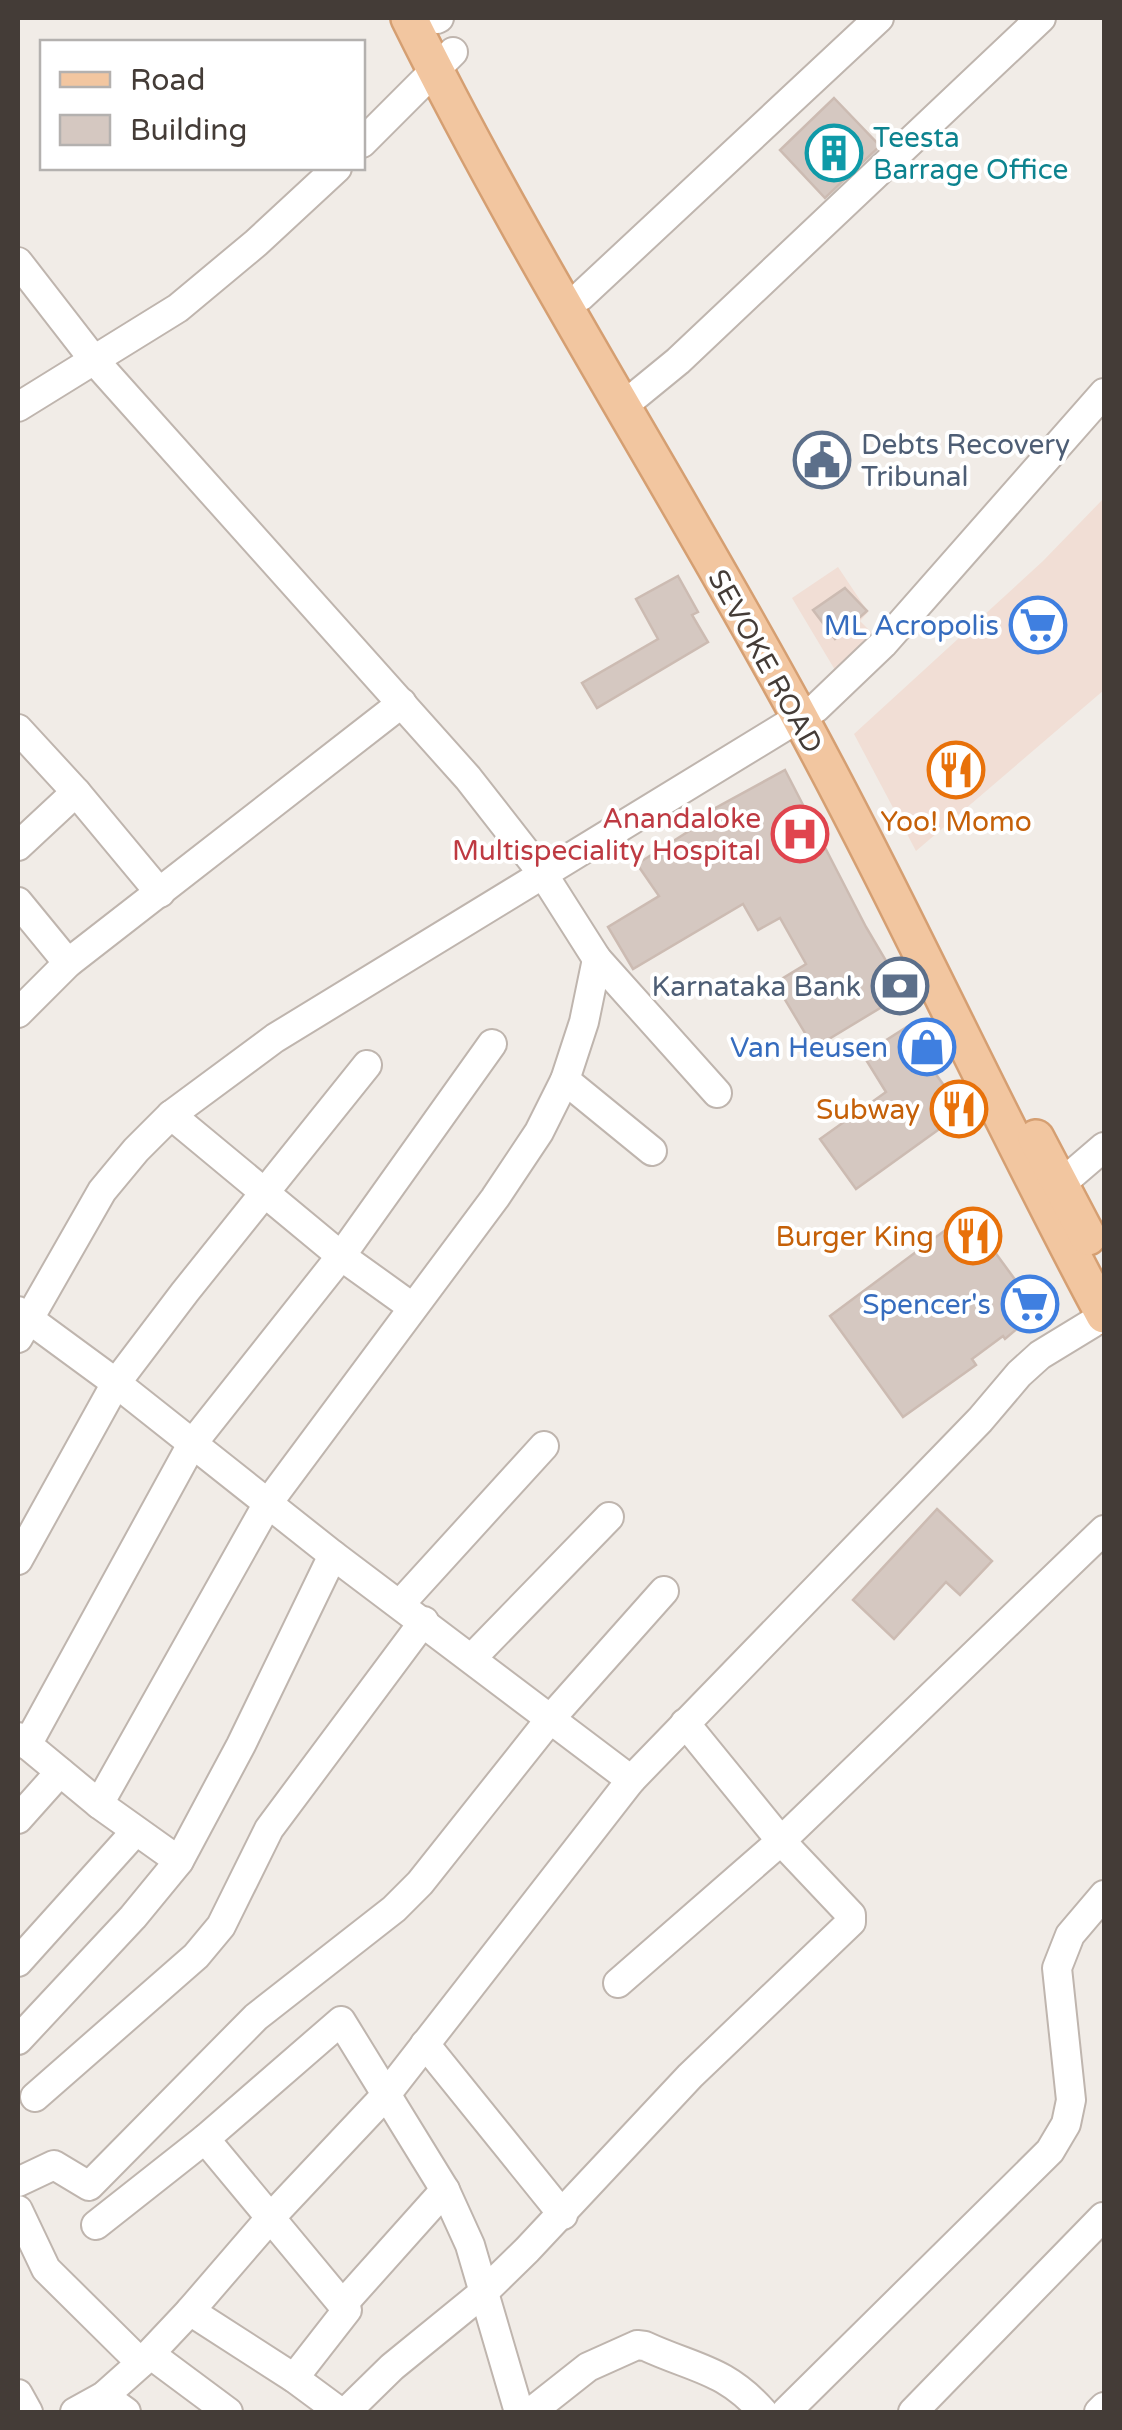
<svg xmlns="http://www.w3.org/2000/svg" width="1122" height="2430" viewBox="0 0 1122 2430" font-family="'Varela Round',sans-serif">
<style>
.commercial{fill:#f1ded5}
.building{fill:#d5c8c1;stroke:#ccbbb2;stroke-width:2.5}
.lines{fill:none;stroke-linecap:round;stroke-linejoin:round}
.minor-casing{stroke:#bfb5ae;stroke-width:32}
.major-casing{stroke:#d59f72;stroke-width:40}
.minor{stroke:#fff;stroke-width:28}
.major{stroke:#f2c6a0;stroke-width:35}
.labels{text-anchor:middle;stroke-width:8;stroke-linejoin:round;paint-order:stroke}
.culture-label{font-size:28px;fill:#0d838f;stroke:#fff;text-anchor:start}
.service-label{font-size:28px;fill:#4e5e75;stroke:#fff;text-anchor:start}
.shop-label{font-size:28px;fill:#366cbe;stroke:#fff;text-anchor:end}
.street-label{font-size:28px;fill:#443c37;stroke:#fff}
.health-label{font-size:28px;fill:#be3a42;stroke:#fff;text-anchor:end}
.food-label{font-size:28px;fill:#c56008;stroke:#fff;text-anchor:end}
</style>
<rect width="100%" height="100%" fill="#f1ece7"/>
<g class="commercial">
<polygon points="1104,498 1104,690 916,851 854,734 1043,561"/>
<polygon points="838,567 868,612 860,621 875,636 838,675 792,598"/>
</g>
<g class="building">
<polygon points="834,98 880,146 825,198 780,150"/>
<polygon points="678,576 698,612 692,615 708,642 597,708 582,683 658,639 636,599"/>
<polygon points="845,588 867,611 835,639 813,610"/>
<polygon points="785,770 866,927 905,993 814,1048 775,983 806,964 780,918 758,930 743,904 633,969 608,927 659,896 637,864 700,824 697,818"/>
<polygon points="913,1023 933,1054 925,1059 963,1112 856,1189 820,1139 886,1092 863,1055"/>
<polygon points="967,1214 1038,1311 1005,1339 1003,1336 972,1359 976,1365 903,1417 830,1316"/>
<polygon points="937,1509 992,1561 960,1595 946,1582 894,1639 853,1600"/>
</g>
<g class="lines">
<g class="minor-casing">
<g id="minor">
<polyline points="437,19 439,18"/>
<polyline points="362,143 453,52"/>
<polyline points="18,262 94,360 468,778 543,874 597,959 717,1093"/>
<polyline points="581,296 879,18"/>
<polyline points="634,397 678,361 1041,18"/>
<polyline points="18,407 178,308 256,243 337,168"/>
<polyline points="816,708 883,644 1104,393"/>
<polyline points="18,729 76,792 160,893"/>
<polyline points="18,846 76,792"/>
<polyline points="18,902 68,963"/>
<polyline points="18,1013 68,963 402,703"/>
<polyline points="565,1080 652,1151"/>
<polyline points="171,1115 341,1256 412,1307"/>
<polyline points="1062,1183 1104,1147"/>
<polyline points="18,1311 116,1383 333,1555 631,1780"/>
<polyline points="18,1338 102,1191 136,1150 171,1115 275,1038 800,717"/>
<polyline points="18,1560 116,1383 185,1292 367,1065"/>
<polyline points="401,1603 544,1446"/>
<polyline points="472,1658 609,1517"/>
<polyline points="18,1737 99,1804 179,1861"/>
<polyline points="27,1745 192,1444 341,1256 492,1044"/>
<polyline points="99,1804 268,1503 495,1198 539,1132 565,1080 584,1022 597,959"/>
<polyline points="18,1819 60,1772"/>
<polyline points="18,1962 135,1832"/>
<polyline points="618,1983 781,1841 1104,1530"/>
<polyline points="18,2040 133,1917 179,1861 241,1745 333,1555"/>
<polyline points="425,2044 563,2215"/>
<polyline points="35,2097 196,1956 221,1926 269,1829 424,1621"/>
<polyline points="205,2139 347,2310 294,2378"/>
<polyline points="18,2182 54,2165 89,2186 256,2017 394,1909 420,1883 551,1718 664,1591"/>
<polyline points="18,2210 46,2269 141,2363"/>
<polyline points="96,2225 205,2139 341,2021 445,2190 470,2245 519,2412"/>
<polyline points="343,2304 445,2190"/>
<polyline points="190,2311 294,2378 340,2412"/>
<polyline points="150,2354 228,2412"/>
<polyline points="18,2394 28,2412"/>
<polyline points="104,2396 126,2412"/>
<polyline points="75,2412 104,2396 141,2363 190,2311 272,2216 385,2096 631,1780 980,1420 1019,1374 1040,1355 1104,1316"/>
<polyline points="346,2412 392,2367 484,2292 527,2250 690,2076 851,1922 851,1915 781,1841 685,1723"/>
<path d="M531,2412l57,-45 49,-22 8,1c50,23 80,23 118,66"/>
<polyline points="786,2412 1050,2151 1066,2124 1071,2100 1057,1968 1070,1935 1104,1895"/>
<polyline points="913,2412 1103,2217 1104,2219"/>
<polyline points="1099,2412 1104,2407"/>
</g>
</g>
<g class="major-casing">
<g id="major">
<path d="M409,18c118,239 263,464 390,698 107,197 199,402 305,599"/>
<polyline points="1036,1138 1088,1237"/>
</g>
</g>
<use href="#minor" class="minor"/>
<use href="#major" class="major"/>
</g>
<defs>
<g id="building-ring" transform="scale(2.875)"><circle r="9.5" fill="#fff" stroke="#0f9aa8" stroke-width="1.5"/><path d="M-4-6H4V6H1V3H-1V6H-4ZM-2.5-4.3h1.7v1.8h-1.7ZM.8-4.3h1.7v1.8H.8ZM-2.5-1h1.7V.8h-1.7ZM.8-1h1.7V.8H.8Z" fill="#0f9aa8"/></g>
<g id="civic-ring" transform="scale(2.875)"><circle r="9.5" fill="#fff" stroke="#5c6f8a" stroke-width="1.5"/><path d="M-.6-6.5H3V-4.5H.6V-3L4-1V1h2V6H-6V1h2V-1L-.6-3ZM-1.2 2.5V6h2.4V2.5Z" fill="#5c6f8a"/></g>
<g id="supermarket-ring" transform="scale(2.875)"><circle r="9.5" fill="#fff" stroke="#3f7fe0" stroke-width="1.5"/><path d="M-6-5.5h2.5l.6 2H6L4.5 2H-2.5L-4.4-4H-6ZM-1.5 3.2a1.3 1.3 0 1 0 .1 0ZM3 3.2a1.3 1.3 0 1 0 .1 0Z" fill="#3f7fe0"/></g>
<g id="restaurant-ring" transform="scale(2.875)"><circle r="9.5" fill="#fff" stroke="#e8710a" stroke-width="1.5"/><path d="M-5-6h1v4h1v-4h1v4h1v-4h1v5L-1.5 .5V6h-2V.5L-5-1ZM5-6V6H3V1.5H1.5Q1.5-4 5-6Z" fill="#e8710a"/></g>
<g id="hospital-ring" transform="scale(2.875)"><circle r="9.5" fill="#fff" stroke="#e0444e" stroke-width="1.5"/><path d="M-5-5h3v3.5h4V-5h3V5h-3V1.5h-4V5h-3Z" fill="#e0444e"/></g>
<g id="bank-ring" transform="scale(2.875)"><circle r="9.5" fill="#fff" stroke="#5c6f8a" stroke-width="1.5"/><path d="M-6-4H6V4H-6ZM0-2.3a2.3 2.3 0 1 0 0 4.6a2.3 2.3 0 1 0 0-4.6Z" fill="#5c6f8a"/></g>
<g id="shop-ring" transform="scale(2.875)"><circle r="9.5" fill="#fff" stroke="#3f7fe0" stroke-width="1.5"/><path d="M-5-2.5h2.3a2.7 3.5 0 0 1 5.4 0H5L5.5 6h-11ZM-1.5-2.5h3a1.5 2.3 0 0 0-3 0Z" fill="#3f7fe0"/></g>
</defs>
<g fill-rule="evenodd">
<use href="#building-ring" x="834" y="153"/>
<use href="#civic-ring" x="822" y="460"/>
<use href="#supermarket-ring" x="1038" y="625"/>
<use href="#restaurant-ring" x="956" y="770"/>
<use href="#hospital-ring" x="800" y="834"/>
<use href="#bank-ring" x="900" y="986"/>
<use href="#shop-ring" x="927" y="1047"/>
<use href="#restaurant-ring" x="959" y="1109"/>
<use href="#restaurant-ring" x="973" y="1236"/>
<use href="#supermarket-ring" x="1030" y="1304"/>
</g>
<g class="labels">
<g class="culture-label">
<text x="873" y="147">Teesta<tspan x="873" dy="32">Barrage Office</tspan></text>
</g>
<g class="service-label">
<text x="861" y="454">Debts Recovery<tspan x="861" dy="32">Tribunal</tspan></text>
<text x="861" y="996" text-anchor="end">Karnataka Bank</text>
</g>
<g class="shop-label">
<text x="999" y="635">ML Acropolis</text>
<text x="888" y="1057">Van Heusen</text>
<text x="991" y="1314">Spencer's</text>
</g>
<g class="street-label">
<text transform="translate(766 661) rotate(61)" y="10">SEVOKE ROAD</text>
</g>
<g class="health-label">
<text x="761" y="828">Anandaloke<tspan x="761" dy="32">Multispeciality Hospital</tspan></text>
</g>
<g class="food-label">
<text x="956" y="831" text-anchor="middle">Yoo! Momo</text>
<text x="920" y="1119">Subway</text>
<text x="934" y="1246">Burger King</text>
</g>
</g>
<rect width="1122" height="2430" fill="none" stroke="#443c37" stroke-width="40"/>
<rect x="40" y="40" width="325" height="130" fill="#ffffff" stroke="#b4b1af" stroke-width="2.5"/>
<rect x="60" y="72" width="50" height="15" fill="#f2c6a0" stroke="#b4b1af" stroke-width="2.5"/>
<text x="130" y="90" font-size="30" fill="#443c37">Road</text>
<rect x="60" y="115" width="50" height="30" fill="#d5c8c1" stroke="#b4b1af" stroke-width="2.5"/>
<text x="130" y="140" font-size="30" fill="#443c37">Building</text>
</svg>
